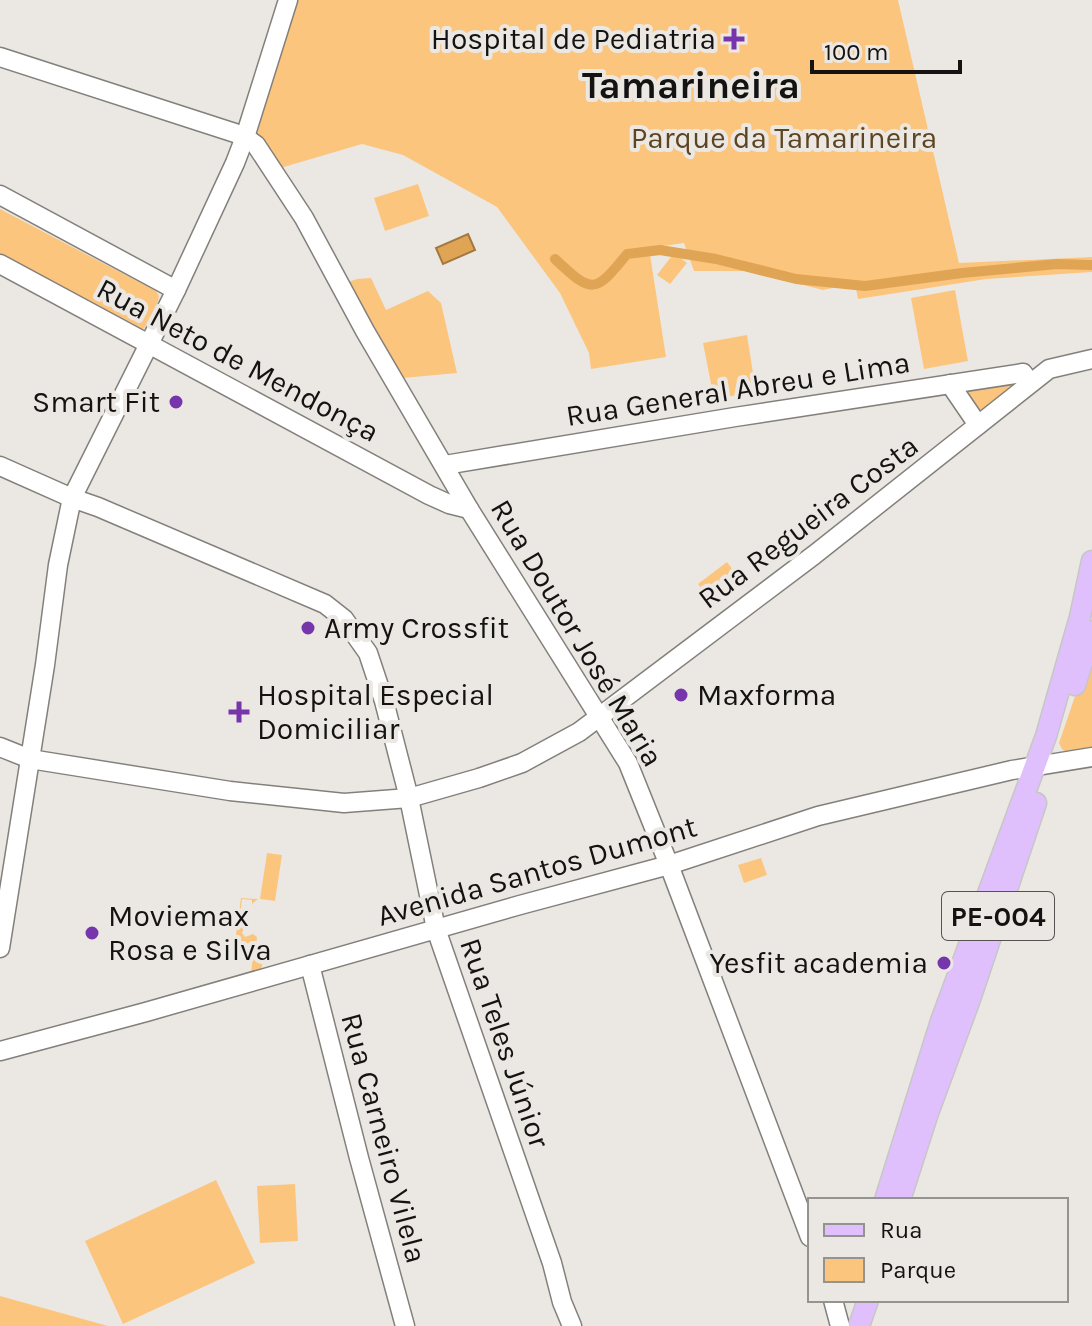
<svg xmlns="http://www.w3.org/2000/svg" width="1092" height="1326" viewBox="0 0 1092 1326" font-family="Karla,sans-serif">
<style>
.green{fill:#fcc57e}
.water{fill:#e0a554;stroke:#a37940;stroke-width:2}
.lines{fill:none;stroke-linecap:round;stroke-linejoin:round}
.canal{stroke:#e0a554;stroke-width:10}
.secondary-casing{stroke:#83807c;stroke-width:21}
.primary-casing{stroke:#c7c6c6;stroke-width:23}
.secondary{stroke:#fff;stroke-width:18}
.primary{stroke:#dfc0fd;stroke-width:20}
.poi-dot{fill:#7635aa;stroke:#ebe8e3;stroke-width:3}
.labels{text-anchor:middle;stroke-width:8;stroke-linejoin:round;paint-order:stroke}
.shield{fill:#ebe8e3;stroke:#545351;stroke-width:2}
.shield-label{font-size:28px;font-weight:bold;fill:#141312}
.poi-label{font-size:30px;fill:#141312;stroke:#ebe8e3;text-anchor:start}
.park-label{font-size:30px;fill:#5d4422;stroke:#ebe8e3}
.street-label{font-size:30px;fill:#141312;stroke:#ebe8e3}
.district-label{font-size:38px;font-weight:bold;fill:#141312;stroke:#ebe8e3}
</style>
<rect width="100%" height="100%" fill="#ebe8e3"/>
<g class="green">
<polygon points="292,0 898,0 959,263 1092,257 1092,272 986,279 858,299 855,283 823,290 748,271 694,271 684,243 649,248 666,357 591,369 589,353 560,293 497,207 403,155 362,144 277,169 251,133"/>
<polygon points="418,184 429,216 385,231 374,198"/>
<polygon points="0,209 156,291 159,296 158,301 147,325 140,332 0,261"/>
<polygon points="674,253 687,263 670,284 657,275"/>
<polygon points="371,278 386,310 428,291 441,303 457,373 403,378 348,282 357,279"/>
<polygon points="955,290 968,361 924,369 911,298"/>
<polygon points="747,335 756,392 714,399 703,343"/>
<polygon points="1022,379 980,413 959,388"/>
<polygon points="727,562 740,579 711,601 698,584"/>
<polygon points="1092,662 1092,749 1066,752 1062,749 1059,743 1084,670"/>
<polygon points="267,853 282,855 275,901 260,899"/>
<polygon points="761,858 767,875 744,883 738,865"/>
<polygon points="241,898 258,899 252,904 252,900 242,899 239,924 245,925 242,933 245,937 253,934 257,937 256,949 263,960 261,972 251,974 254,944 235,942"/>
<polygon points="216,1180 255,1263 123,1324 85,1241"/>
<polygon points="295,1184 298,1241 260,1243 257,1186"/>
<polygon points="0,1296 108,1326 0,1326"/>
</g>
<polygon class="water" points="468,234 475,250 443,264 436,248"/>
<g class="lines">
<path class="canal" d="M555,259c37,35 40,35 72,-5l33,-4 56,9 80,20 69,7 97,-13 95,-9 35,1"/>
<g class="secondary-casing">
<g id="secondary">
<polyline points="0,57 235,133 245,137 256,145 304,218 365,331 469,509 628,763 669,865 810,1237"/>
<polyline points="0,195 176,290"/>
<polyline points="0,264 429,495 449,504 469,509"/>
<polyline points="950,384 978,425"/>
<polyline points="445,465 735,417 1023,373 1028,380 1025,387"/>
<polyline points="0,466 72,498 98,507 325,604 344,619 368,653 384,701 409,798 436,929 552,1263 562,1302 572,1326"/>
<polyline points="0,747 30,759 230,791 344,803 409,798 479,778 522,763 579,732 599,717 814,555 1049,369 1092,359"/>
<polyline points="0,948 45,665 58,565 72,498 176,290 235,163 245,137 288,0"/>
<polyline points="310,965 359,1158 405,1326"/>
<polyline points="0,1051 146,1012 520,905 669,865 818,816 1012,770 1092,757"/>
<polyline points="833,1300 840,1326"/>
</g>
</g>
<g class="primary-casing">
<g id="primary">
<polyline points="1075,685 1092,631"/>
<polyline points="885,1200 941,1021 1046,736 1080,617 1092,561"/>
<polyline points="900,1200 928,1113 969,1002 1036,803"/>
<polyline points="859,1326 868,1300"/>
</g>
</g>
<use href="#secondary" class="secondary"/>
<use href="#primary" class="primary"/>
</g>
<g class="poi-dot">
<path d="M730 27h8v8h8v8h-8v8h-8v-8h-8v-8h8z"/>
<circle cx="176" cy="402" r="8"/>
<circle cx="308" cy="628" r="8"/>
<circle cx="681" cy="695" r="8"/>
<path d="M235 700h8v8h8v8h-8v8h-8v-8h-8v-8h8z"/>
<circle cx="92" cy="933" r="8"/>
<circle cx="944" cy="963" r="8"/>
</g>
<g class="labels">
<rect class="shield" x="942" y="892" width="112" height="48" rx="6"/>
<g class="shield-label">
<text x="998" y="926">PE-004</text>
</g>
<g class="poi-label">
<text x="716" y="49" text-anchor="end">Hospital de Pediatria</text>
<text x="160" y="412" text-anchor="end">Smart Fit</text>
<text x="324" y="638">Army Crossfit</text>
<text x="257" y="705">Hospital Especial<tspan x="257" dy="34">Domiciliar</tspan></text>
<text x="697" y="705">Maxforma</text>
<text x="108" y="926">Moviemax<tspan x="108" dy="34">Rosa e Silva</tspan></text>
<text x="928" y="973" text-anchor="end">Yesfit academia</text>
</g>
<g class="park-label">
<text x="784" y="148">Parque da Tamarineira</text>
</g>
<g class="street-label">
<text transform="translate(238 360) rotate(28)" y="10">Rua Neto de Mendonça</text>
<text transform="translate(738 389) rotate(-9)" y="10">Rua General Abreu e Lima</text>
<text transform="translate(808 522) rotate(-37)" y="10">Rua Regueira Costa</text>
<text transform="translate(577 633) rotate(59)" y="10">Rua Doutor José Maria</text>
<text transform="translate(537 871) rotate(-16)" y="10">Avenida Santos Dumont</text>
<text transform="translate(505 1043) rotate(71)" y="10">Rua Teles Júnior</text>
<text transform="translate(384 1138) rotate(75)" y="10">Rua Carneiro Vilela</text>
</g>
<g class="district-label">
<text x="691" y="98">Tamarineira</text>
</g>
</g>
<rect x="808" y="1198" width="260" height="104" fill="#ebe8e3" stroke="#95938f" stroke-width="2"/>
<rect x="824" y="1224" width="40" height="12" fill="#dfc0fd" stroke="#95938f" stroke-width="2"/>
<text x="880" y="1238" font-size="24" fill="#141312">Rua</text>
<rect x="824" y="1258" width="40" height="24" fill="#fcc57e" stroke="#95938f" stroke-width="2"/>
<text x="880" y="1278" font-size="24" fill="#141312">Parque</text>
<path d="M812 60v12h148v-12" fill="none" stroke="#141312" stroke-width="4"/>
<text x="824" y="60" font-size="24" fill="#141312" stroke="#ebe8e3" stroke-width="6" paint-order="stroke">100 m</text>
</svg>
